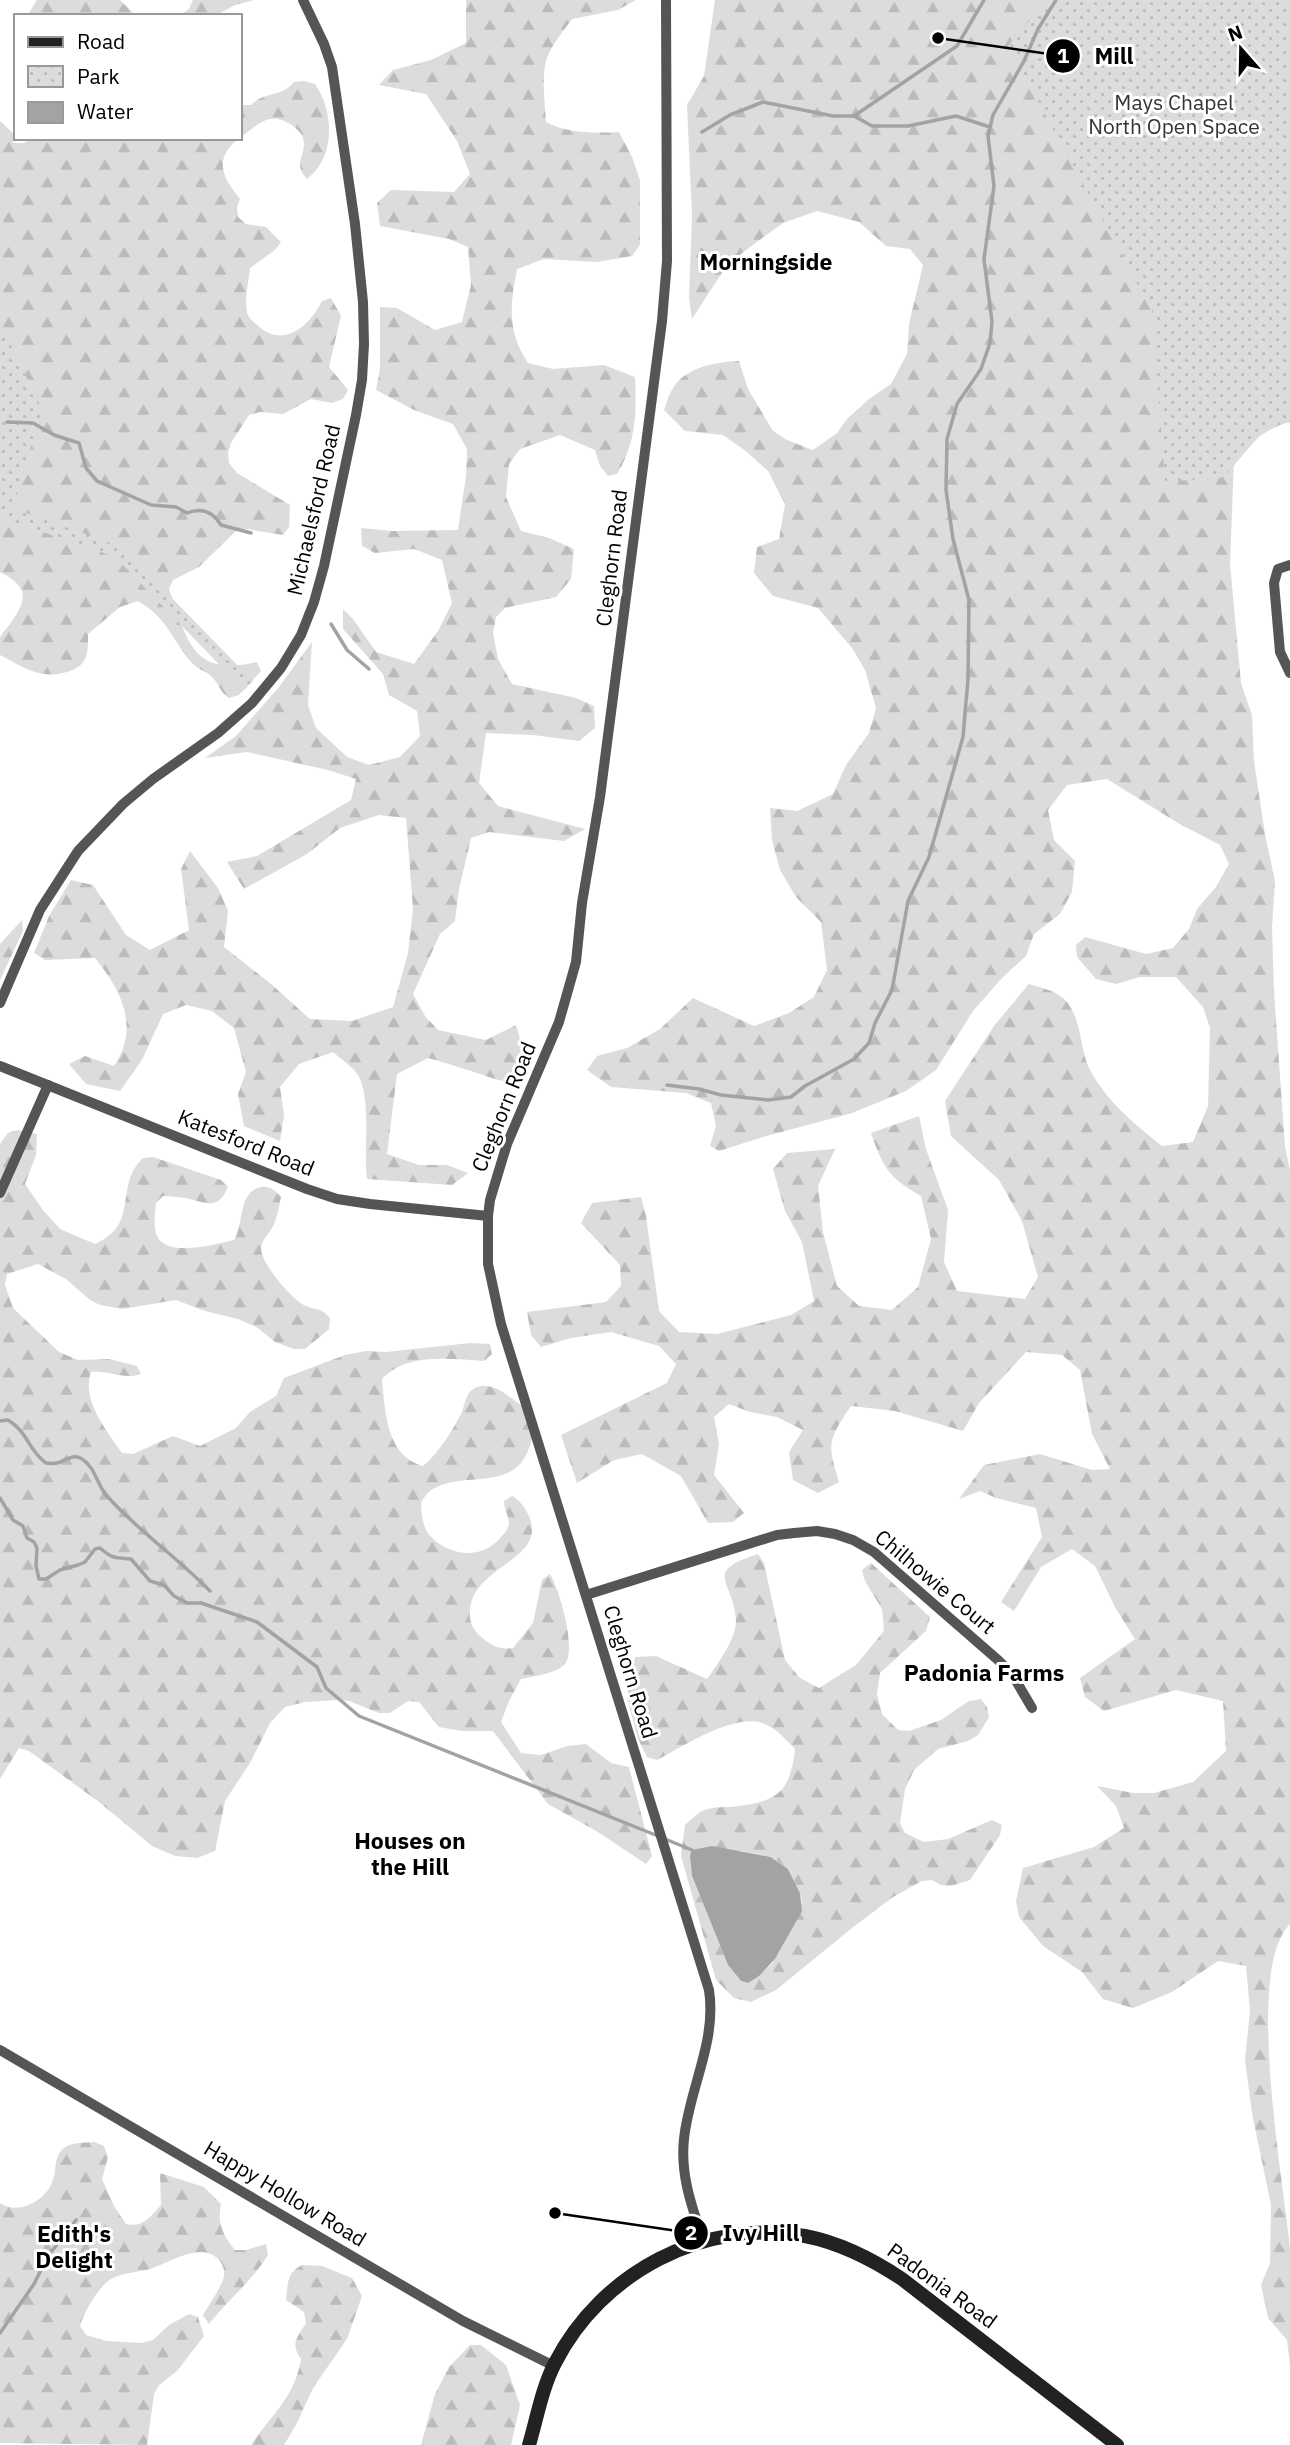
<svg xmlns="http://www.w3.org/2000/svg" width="1290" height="2445" viewBox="0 0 1290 2445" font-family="'IBM Plex Sans',sans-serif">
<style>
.forest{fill:url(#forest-firs);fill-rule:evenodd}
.park{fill:url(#park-dots)}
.water{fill:#a3a3a3}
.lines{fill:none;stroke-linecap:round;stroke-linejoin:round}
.stream{stroke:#a3a3a3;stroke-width:3.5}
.street{stroke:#555;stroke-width:10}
.secondary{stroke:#222;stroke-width:14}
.labels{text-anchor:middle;stroke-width:6;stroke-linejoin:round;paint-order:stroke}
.park-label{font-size:21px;fill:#333;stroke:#fff}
.street-label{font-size:21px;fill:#000;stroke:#fff}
.neighbourhood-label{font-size:23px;font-weight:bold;fill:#000;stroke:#fff}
.leader{fill:none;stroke:#000;stroke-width:2.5}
.callout-dot{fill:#000;stroke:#fff;stroke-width:2.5}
.mark-label{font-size:21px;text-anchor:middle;font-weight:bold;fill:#fff}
.callout-label{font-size:23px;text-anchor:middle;font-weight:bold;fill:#000;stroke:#fff;stroke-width:6;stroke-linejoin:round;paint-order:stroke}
</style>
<defs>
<pattern id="forest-firs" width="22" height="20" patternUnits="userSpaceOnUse" patternTransform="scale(1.75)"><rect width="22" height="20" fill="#dcdcdc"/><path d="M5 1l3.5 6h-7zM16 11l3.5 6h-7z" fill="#bbb"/></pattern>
<pattern id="park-dots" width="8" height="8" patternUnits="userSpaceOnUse" patternTransform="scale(1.75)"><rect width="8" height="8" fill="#dcdcdc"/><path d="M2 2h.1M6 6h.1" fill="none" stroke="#bbb" stroke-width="1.8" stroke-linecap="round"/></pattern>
</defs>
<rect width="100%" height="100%" fill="#fff"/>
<g class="forest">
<polygon points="37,0 120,0 136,16 27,16"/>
<polygon points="193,0 254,0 235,5 215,16 179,16 189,9"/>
<path d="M466,0h170l-18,10 -46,9c-9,13 -25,31 -27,47 -3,18 0,38 1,56 23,12 48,11 73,10l13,25 8,23v65l-8,11 -35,6 -53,-3 -27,10c-7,35 -10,63 11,94l25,6 51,-4 31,12c2,35 1,66 -18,97l-9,2 -8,-10 -5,-16 -35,-15 -40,14 -11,15 -3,33 15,34 28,7 25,11 -3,30 -15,18 -51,11 -9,9 -3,16 5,26 14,25 64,14 18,8 1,22 -16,13 -46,-6 -47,-2 -7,50 19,23 87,23 -21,12 -75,-9 -18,6 -12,51 -4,32 -15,13 -27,60 12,22 13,14 48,10 30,-15 6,21 -12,37c-28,-7 -54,-18 -82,-25l-31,16 -10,80 32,11h28l21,8 -16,12 -85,-6c-4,-31 5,-78 -9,-104 -5,-8 -17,-16 -25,-23l-34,12 -19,23 4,28 -4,26 -36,-15 -6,-32 8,-22 -12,-44 -22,-17 -26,-6 -23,9 -21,46 -22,31 -34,-7 -17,-20 16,-8 29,10c26,-38 8,-75 -19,-108l-50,2 -11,-7 15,-37 22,-36 22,5 33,50 24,15 39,-20 -8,-61 9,-18 28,37 10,23 -4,36 47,37 39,35 42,2 41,-14 15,-54 5,-44 -7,-91 -27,-3 -39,13 -33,26 -63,35 -17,-27 30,-6 94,-56 5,-21 -28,-9 -81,-18 -42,6 31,-22 43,-49 33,-45 -4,63 8,23 31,29 22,8 31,-8 20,-21 -3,-25 -28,-16 -6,-21 -40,-45v-20l10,10 23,33 38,12 24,-33 14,-28 -10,-43 -28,-11 -39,4 -13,-7 -1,-18 31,3 66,-1 8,-54 1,-27 -14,-25 -39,-14 -38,-20 4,-21v-62l17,1 38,22 27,-8 9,-37 -3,-38 -19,-8 -69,-13 -3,-23 14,-13 63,2 16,-18 -13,-33 -31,-47 -47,-9 14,-15 38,-10 35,-17z"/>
<path d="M715,0h575v422c-24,6 -39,20 -56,37l-4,105 11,119 11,32 2,46 11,74 10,46 -3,47 2,64 11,154 5,24v754c-46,45 -6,259 0,324 0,38 0,78 0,117l-3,-25 -19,-22 -7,-33 9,-22 1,-58 -19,-92 -7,-53 5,-49 -4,-45 -28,-5 -46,31 -39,16 -30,-9 -21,-27 -39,-26 -24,-29 -3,-16 7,-33 71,-21 30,-19 -8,-22 -19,-20 36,7h21l39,-11 33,-31 -3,-50 -47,-11 -72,21 -19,-14 -5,-19 55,-39 -19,-30 -21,-43 -23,-17 -31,18 -27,44 -13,-9 41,-65 -6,-29 -40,-10 -16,-7 -21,8 25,-34 56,-11 52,16 18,-1 -18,-35 -12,-64 -18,-15 -36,-3 -47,51 -16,28 -68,-20 -44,-5c-23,34 -24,38 -12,76l-21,11 -25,-13 -4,-28 14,-22 -26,-13 -27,-5 -21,-8 -15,13 5,27 -5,31 30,38 -11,9 -25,1 -27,-47 -39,-22 -28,6 -37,23 -16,-48 106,-52 9,-19 -17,-18 -48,-14 -40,6 -30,9 -10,-12 -4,-23 79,-10 15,-16 -1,-21 -39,-42 11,-20 49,-6 5,19 13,95 20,21 38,2 74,-19 23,-14 -12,-59 -17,-31 -12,-42 14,-16 48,-4 -17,37 5,46 14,54 22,20 33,4 26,-23 13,-48 -10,-43c-32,-18 -38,-28 -50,-63l48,-17 7,33 22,61 -4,52 13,29 68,8 13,-22 -16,-56 -23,-41 -48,-44 -6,-35 49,-75 35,-42c10,3 23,6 31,12 21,14 19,48 28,70 16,33 46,58 74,80l31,-4 15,-36 2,-78 -7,-21 -27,-30h-36l-24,7 -20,-5 -19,-22 -1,-12 9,-8 61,17 27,-6 16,-19 8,-20 19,-22 13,-23 -9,-19 -42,-22 -71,-44 -40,6 -19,25 6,30 21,21 -3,31 -12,22 -26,20 -8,22 -24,22 -29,33 -37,59 -30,21 -54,22 -89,24 -44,14 -9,-5 6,-20 -5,-23 -25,-10 -75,-6 -24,-17 10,-14 30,-8 33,-19 33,-31 61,28 35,-13 25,-16 13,-27 -6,-48 -25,-25 -16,-27 -8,-30 -2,-32 27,3 36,-17 13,-29 23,-32 7,-25 -11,-38 -13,-22 -34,-40 -45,-12 -19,-23 3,-26 22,-8 6,-35 -17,-33 -21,-19 -24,-17 -38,-4 -21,-21c3,-7 5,-16 9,-22 13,-21 43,-26 66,-27l9,28 25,42 14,9 26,10 24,-17 10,-14 22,-20 22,-15 16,-30 2,-30 14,-59 -13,-16 -24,-3 -27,-24 -42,-11 -34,12 -37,27 -21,18 -33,51 -3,-21 3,-82 -5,-111 17,-29z"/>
<path d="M304,81l11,3c19,27 21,73 -8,95 -13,-15 -4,-19 -3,-35 0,-9 -5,-13 -11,-18 -22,-16 -35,-2 -53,12v-33h11c13,-14 30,-7 43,-23z"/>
<path d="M0,121l13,12v10h10l13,-5h203c-26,21 -17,39 1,61l-3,9 1,9 8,7 20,3 15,15 -6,8 -25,18c-1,13 -6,31 -3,44 1,6 6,9 10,13 26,24 52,2 65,-24l9,-3 10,18 -12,51 19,23 -5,9 -11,4 -21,-4 -28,15 -23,-2 -11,3 -18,28 -3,10 1,10 8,10 53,32 -1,22 -6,8 -36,-6 -10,1 -38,37 -26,13 -4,9c19,52 22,88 88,73l4,9 -22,24 -10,3c-10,-7 -9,-13 -17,-21 -6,-6 -13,-7 -19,-13 -21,-23 -24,-45 -55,-63l-18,6 -32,27c0,20 0,32 -21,38 -27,8 -44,-5 -67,-17 0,-5 0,-13 0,-17 1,-4 7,-10 10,-14 18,-25 19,-37 -10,-52z"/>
<polygon points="22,920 23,931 0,980 0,944"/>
<path d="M18,1130l19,4 -1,21 -11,29 18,26 17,19 35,15c46,-20 18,-57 48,-86l10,-1 68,23 7,7c-10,24 -22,16 -42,11 -8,-1 -16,-2 -23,-2l-7,7c-1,10 -3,24 1,33 10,22 59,8 77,4 10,-15 4,-49 27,-53 9,-1 14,3 20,10 -2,10 -4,22 -9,31 -4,7 -10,12 -11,19 -1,15 28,49 41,57 12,7 18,2 28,14l-1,11 -24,20h-11l-19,-7 -17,-14 -20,-9 -33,-8 -29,-11 -54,9 -22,-4 -10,-5 -24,-21 -28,-15 -31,10 -2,11 8,23 46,44 19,8 31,-1 28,7 4,8c-17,6 -33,-4 -50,-2 -10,28 16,59 31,81l11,1 40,-18 27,10 36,-18 14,-16 26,-16 8,-18 61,-23 21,-4 20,1 84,-9 20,1 2,10 -8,7c-33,-2 -77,-9 -102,18 3,32 4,77 41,87 16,-13 29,-35 38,-52 3,-6 4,-15 8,-21 10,-13 28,-6 38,2 8,6 20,13 24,22 4,11 2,21 -2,31 -15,44 -64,23 -94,40 -7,3 -11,9 -14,15 0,10 2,24 8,32 20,22 54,25 72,2 3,-3 8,-9 8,-14 0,-7 -5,-14 -5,-22l8,-5c9,5 12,11 17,20 19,44 -56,49 -59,94 -1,10 2,18 9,25 11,10 19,15 34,13l20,-25 9,-43 8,-6c9,15 29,80 13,92 -10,8 -29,10 -42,13l-12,22 -8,21 20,31 20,2 26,-9 19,-2 25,19 18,4 23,89 -6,8 -48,-32 -50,-28 -55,-73h-32l-22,-4 -20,-25 -11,-1 -18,12h-11l-30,-12 -11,-1 -33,2 -20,5 -15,16 -20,40 -25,38 -10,50 -18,7 -22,-2 -23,-10 -53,-44 -70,-51 -10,-3 -19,31v-635l8,-11z"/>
<path d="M758,1554l6,9 21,97 15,18 19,10 37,-23 28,-34 -2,-22 -17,-28 -3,-11 9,-7 59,54 -4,14 -46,42 -3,21 5,20 16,16 11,1 32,-11 28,-19 12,-2 6,8 2,10 -11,18 -10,6 -30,8 -24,21 -9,19 -5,34 5,10 19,9 24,-3 44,-19 10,5 -2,10 -30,45 -19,6 -10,-1 -9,-5 -10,1 -29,16 -41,31 -76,62 -25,12 -17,-4 -18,-18 -35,-124 4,-31c5,-4 11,-11 17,-14 9,-4 19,-4 28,-4 44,-5 60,-11 65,-58 -9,-9 -18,-20 -30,-25 -29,-13 -83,23 -108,36l-10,-3 -9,-18 -11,-41 8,-41 21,-1 51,23c10,-14 30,-41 29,-59 -2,-39 -35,-48 22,-66zM741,1851l31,6 16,12 12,24 2,9 -15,36 -15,26 -24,19 -7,-2 -13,-16 -36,-89 -2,-20z"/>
<path d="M94,2142l10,4 4,11 -6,22 12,27 12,18c17,4 24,-7 35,-19l-1,-32 44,14 17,17c-4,20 2,31 14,46h11l20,-6 2,11c-16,26 -40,45 -59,69l-6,-9c6,-11 18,-26 21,-39 1,-5 -1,-11 -4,-15 -17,-21 -50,1 -70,8 -14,4 -30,3 -42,12 -11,9 -24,31 -28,45l6,9 20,6 36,2 11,-3 16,-15 20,-11 9,3 6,19 -27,35 -18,14 -5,9 -7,51 -147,-2v-240c18,13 47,-3 53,-23 4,-10 0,-22 10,-31 7,-7 21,-6 31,-7z"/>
<path d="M302,2265l20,1 30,12 10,18 -15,43 -34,49 -17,37 -12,20h-33c20,-30 44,-48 50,-86 -11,-16 -4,-21 5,-36l-2,-11 -18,-12c2,-15 0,-27 16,-35z"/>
<polygon points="470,2345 481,2345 506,2365 520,2405 511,2445 421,2445 435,2394 449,2367"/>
</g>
<g class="park">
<polygon points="1047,0 1290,0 1290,424 1278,414 1224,477 1165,482 1152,311 1008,46"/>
<polygon points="0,332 5,333 42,409 13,508 122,547 253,681 244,690 115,557 11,521 0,520"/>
</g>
<polygon class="water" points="712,1846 771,1857 788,1869 800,1893 802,1911 775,1959 759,1976 748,1983 741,1981 728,1965 692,1876 690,1856 692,1850"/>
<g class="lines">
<g class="stream">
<polyline points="854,116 957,46 984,0"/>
<polyline points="702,132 730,115 763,102 833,116 854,116 872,126 908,126 956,116 990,127"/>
<path d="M7,422l26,1 21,12 25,8 7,25 11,13 54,24 25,2 11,6c15,-6 26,-1 34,12l30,8"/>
<polyline points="331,624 347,650 369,669"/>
<polyline points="667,1085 699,1089 721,1095 768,1100 791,1097 805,1086 854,1059 869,1043 875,1023 892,990 908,901 929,857 963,737 968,679 969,600 953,539 946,490 947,439 957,404 981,369 990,343 992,322 984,259 994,186 988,136 993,115 1024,61 1038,29 1056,0"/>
<path d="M0,1421l8,-1c21,13 19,29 38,43 3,0 7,1 11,0 9,-2 15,-10 25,-4 13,8 15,25 24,36 32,36 71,62 104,96"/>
<path d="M0,1498l13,22 10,6 4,12 7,4 3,6 -1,18 3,13h7l14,-9 18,-5 7,-3 10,-13 5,-1c14,12 15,9 31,11l19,22 14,4 10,11 13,7h14l56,19 60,45 9,21 33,28 299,120"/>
<polyline points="665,1839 692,1850"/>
<polyline points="0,2333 34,2284 48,2256 76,2220"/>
</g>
<g class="street">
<path d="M666,0l1,261 -5,60 -62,476 -18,106 -6,59 -17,60 -52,122 -17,56 -2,16v48l13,60 208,666c8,52 -20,99 -25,149 -4,36 8,68 19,101"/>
<polyline points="1290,565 1278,569 1274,583 1280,652 1290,673"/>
<polyline points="0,1003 40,910 78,851 123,804 153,779 218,733 252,703 281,668 301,635 314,602 324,566 356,415 362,380 364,344 363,302 355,224 332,67 324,44 303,0"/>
<polyline points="0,1066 307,1189 337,1199 370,1204 488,1216"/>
<polyline points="0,1193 48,1085"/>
<polyline points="586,1595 777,1535 794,1533 817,1531 835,1534 853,1540 874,1552 998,1660 1012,1674 1032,1708"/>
<polyline points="0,2050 463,2321 554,2366"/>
</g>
<path class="secondary" d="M529,2445c8,-27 13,-57 26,-82 46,-90 148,-145 250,-127 36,7 67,23 97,43l215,166"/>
</g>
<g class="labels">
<g class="park-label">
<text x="1174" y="110">Mays Chapel<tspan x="1174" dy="24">North Open Space</tspan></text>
</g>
<g class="street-label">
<text transform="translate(314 510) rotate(-77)" y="7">Michaelsford Road</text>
<text transform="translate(612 558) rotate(-83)" y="7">Cleghorn Road</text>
<text transform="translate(504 1107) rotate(-68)" y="7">Cleghorn Road</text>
<text transform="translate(246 1143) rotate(22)" y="7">Katesford Road</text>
<text transform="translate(935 1582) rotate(40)" y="7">Chilhowie Court</text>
<text transform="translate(630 1672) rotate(73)" y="7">Cleghorn Road</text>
<text transform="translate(285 2194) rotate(31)" y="7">Happy Hollow Road</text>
<text transform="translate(942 2286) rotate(36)" y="7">Padonia Road</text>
</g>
<g class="neighbourhood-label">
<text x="766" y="270">Morningside</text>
<text x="984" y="1681">Padonia Farms</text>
<text x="410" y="1849">Houses on<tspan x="410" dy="26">the Hill</tspan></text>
<text x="74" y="2242">Edith's<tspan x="74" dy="26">Delight</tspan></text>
</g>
</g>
<path class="leader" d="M938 38L1063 56M555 2213L691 2233"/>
<g class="callout-dot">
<circle cx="938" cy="38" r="7"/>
<circle cx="555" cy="2213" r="7"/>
<circle cx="1063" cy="56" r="18"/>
<circle cx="691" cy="2233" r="18"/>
</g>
<g class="mark-label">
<text x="1063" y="63">1</text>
<text x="691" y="2240">2</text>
</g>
<g class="callout-label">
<text x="1114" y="64">Mill</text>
<text x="761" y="2241">Ivy Hill</text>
</g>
<rect x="14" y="14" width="228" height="126" fill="#ffffff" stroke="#999999" stroke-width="2"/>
<rect x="28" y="37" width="35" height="10" fill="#222222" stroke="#999999" stroke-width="2"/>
<text x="77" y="49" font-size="21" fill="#000000">Road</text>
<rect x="28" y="66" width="35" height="21" fill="url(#park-dots)" stroke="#999999" stroke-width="2"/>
<text x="77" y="84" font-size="21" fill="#000000">Park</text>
<rect x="28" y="102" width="35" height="21" fill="#a3a3a3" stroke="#999999" stroke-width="2"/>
<text x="77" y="119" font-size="21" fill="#000000">Water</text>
<g transform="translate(1241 49) rotate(340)" stroke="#ffffff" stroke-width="5" paint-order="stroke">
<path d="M0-5L12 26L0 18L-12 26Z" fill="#000000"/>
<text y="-10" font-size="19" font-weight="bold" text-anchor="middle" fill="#000000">N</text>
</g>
</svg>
